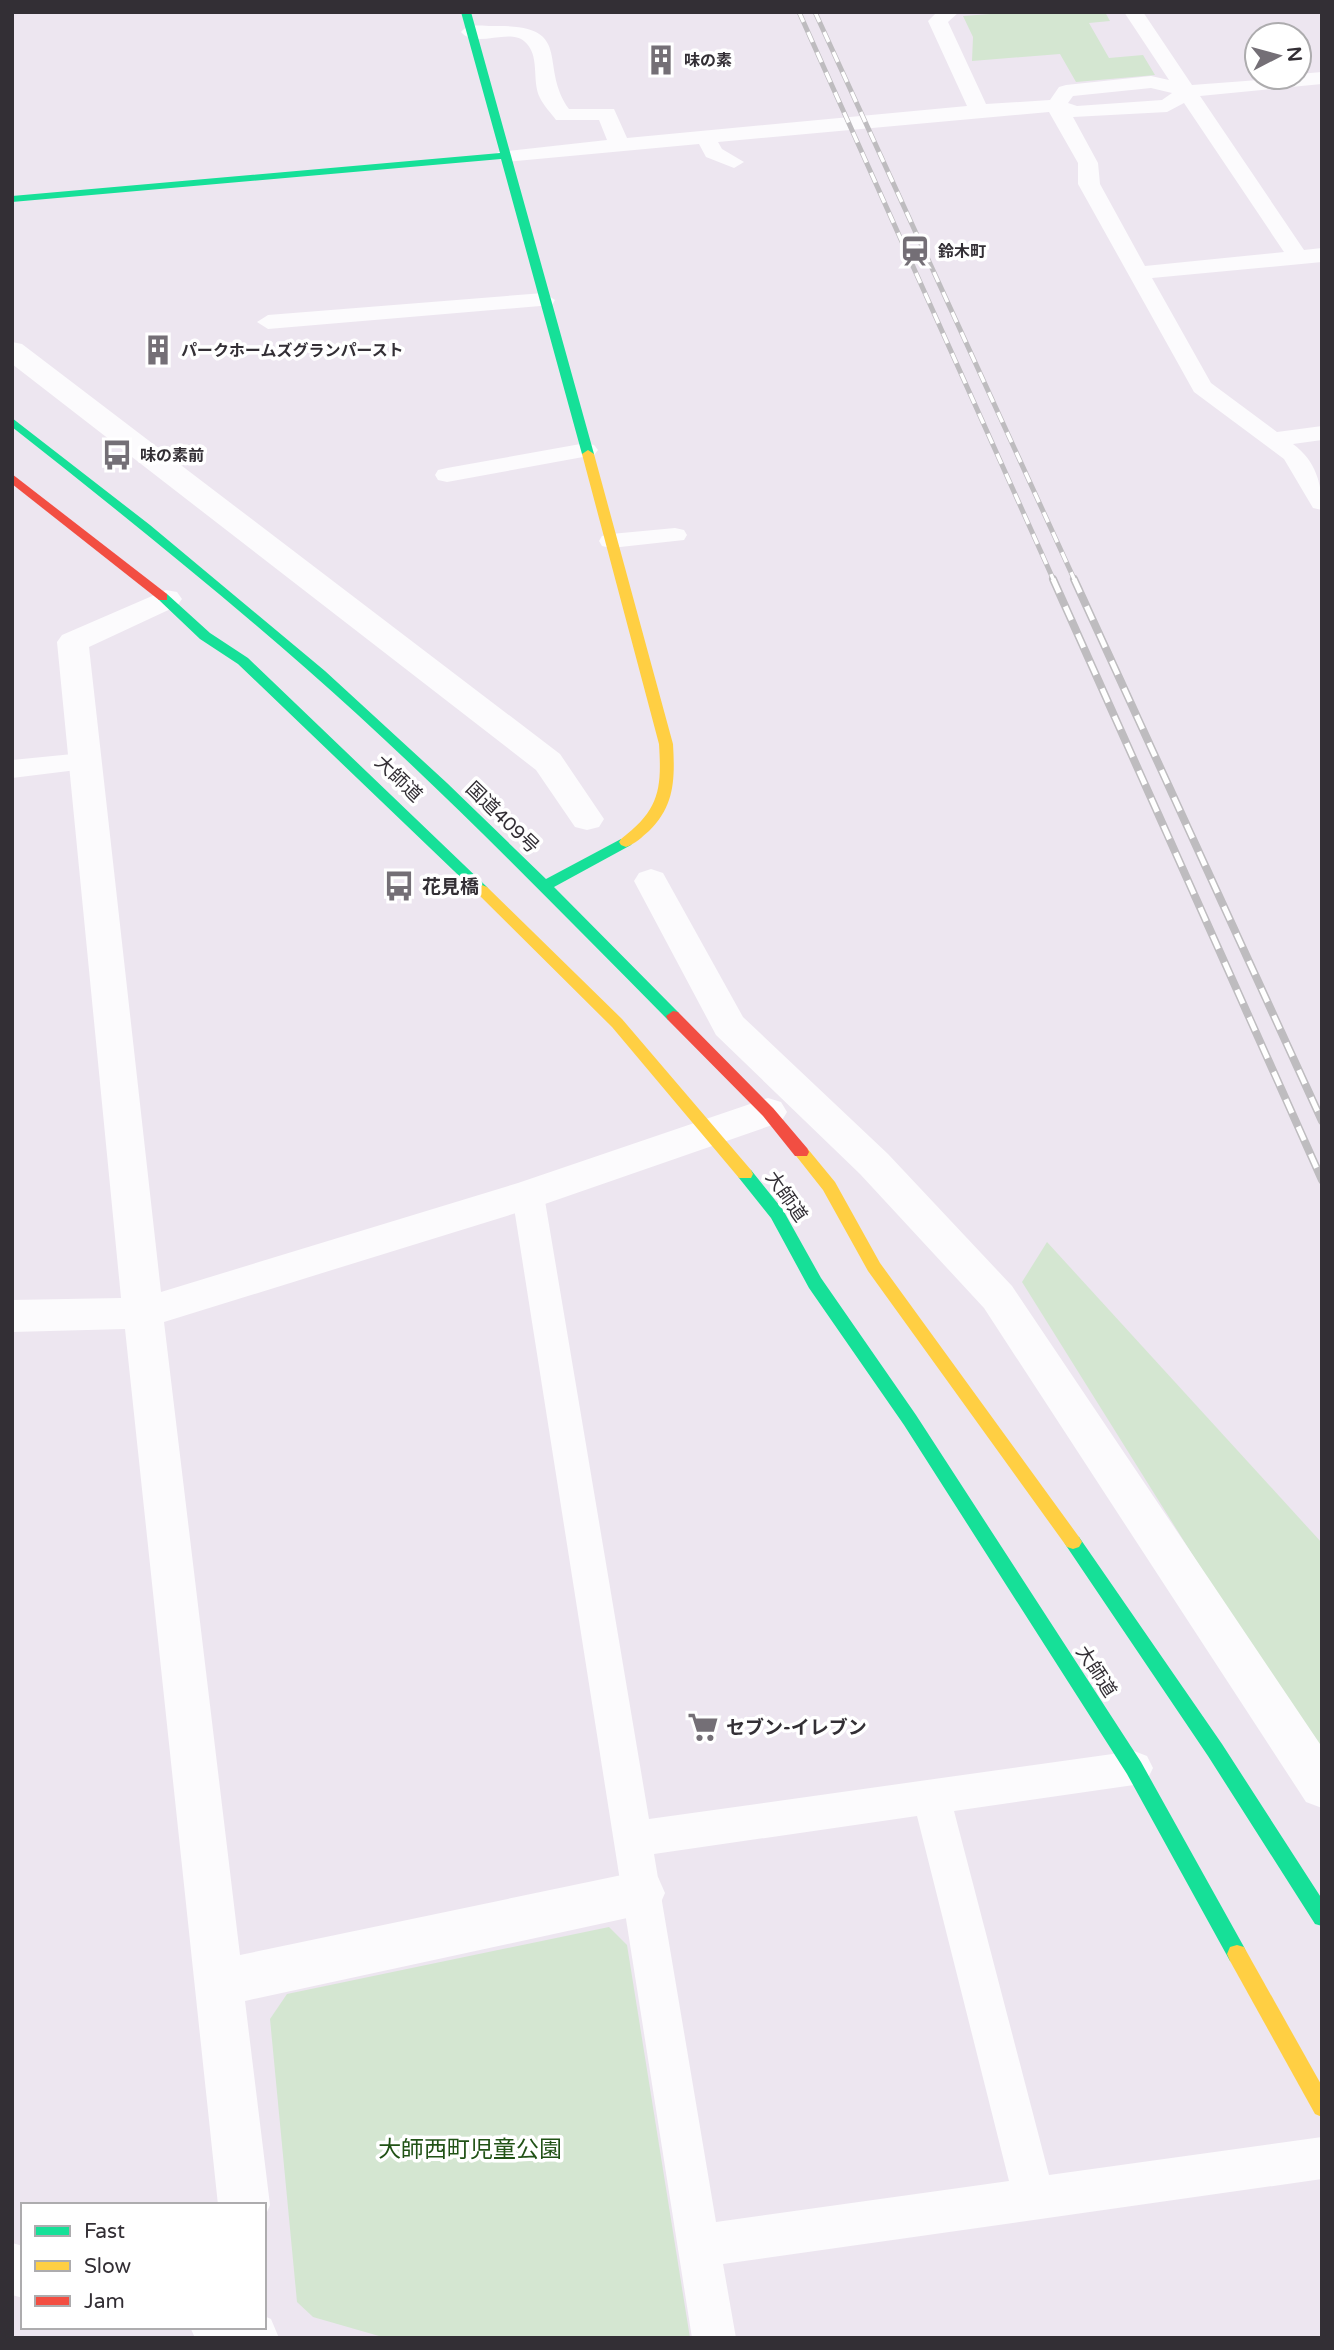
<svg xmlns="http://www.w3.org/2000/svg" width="1334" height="2350" viewBox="0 0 1334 2350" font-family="'Varela Round','Noto Sans JP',sans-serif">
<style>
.green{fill:#d4e6d1}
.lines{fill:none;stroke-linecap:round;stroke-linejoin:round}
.lane{fill:#fcfbfd;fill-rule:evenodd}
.street{fill:#fcfbfd;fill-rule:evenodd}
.fast{fill:#16e098;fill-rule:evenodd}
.slow{fill:#ffcf43;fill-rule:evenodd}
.jam{fill:#f24e42;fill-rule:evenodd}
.rail-far1-casing{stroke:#bebcbf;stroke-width:5}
.rail-casing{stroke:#bebcbf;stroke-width:8}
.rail-far1{stroke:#fff;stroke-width:3.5;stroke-dasharray:11;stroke-linecap:butt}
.rail{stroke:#fff;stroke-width:5;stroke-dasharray:15;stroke-linecap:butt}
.labels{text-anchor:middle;stroke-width:7;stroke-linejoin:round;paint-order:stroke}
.far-poi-label{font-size:16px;font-weight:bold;fill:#332f35;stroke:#fff;text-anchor:start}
.street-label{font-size:19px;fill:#332f35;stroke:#fff}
.poi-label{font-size:19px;font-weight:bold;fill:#332f35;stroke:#fff;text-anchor:start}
.near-park-label{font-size:23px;fill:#215216;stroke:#fff}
</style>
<rect width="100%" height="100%" fill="#ede6f0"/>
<g class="green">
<polygon points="1017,12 1105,12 1110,21 1089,23 1109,58 1143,55 1155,75 1076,82 1060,54 972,61 973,37 963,16"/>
<polygon points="1047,1242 1322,1543 1322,1762 1022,1282"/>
<polygon points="609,1927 627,1945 690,2338 386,2338 313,2317 297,2302 270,2019 287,1994"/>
</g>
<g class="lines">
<g class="lane">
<path d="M937,12h22l-11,10 38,82 64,-4 9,-13 7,-2 85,-9 18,4 -45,-68h19l49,73 107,-8v-3l23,-2v12l-122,12 104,154 18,-2v14l-170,16 59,105 66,49 45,-6v14l-29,4c23,17 29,40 29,66l-9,-2 -29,-49 -90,-67 -116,-208v-21l-29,-51 -331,30 4,7 22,13 -10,6 -28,-11 -7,-13 -194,18 -10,-6 3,-4 109,-12 -8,-20h-43c-5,-7 -12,-14 -16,-22 -9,-18 1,-43 -16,-57 -16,-13 -49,8 -63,-9 7,-9 21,-6 31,-6 85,-2 45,38 77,83h45l13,29 340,-32 -39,-85zM1151,88l21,5 -10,7 -85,6 -9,-3 5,-7zM1184,103l100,149 -139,14 -45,-82 -2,-21 -25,-46 94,-5z"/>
<polygon points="544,293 555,300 552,305 268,329 257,322 268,315"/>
<polygon points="586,443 594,445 598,450 594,455 447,482 438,480 435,475 438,470 447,468"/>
<polygon points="675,528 684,530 687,535 684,540 611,548 602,546 599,541 602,536 611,534"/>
<polygon points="83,753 93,756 97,762 93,768 12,778 12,760"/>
<path d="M528,1183l11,3 5,9 105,624 485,-68 13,5 6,12 -6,12 -13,5 -180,26 95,364 273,-38v42l-599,85 13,74h-44l-180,-1143 5,-9zM917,1816l92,365 -293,41 -62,-368z"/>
</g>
<g class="street">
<polygon points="12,342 22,344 560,754 604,819 599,827 587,830 575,827 536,770 12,364"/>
<polygon points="166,590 177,592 182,599 177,606 89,647 161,1292 518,1183 768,1098 781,1102 787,1112 781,1122 542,1205 164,1322 240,1955 641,1871 658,1877 665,1893 658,1909 641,1915 245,2001 270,2205 264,2219 264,2205 218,2205 125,1329 12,1332 12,1300 121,1298 57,642 62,635"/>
<polygon points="651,869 663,873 743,1017 888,1154 1012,1286 1322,1747 1322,1808 1306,1802 984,1308 860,1174 716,1035 634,881 639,873"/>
<polygon points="12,2243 23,2246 23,2298 12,2295"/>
<polygon points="264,2316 271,2319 279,2338 195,2338 190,2327 264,2327"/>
</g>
<g class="fast">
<polygon points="461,12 471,12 594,454 592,457 588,458 582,454 501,159 12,202 12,196 500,153"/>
<path d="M12,418l138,107 175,146 122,112 99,96 75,-40h10l2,3 -2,3 -77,42 124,125 2,4 -2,4h-10c-102,-103 -203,-207 -310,-305 -111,-101 -228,-195 -346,-288z"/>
<polygon points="163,593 167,594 210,633 248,658 487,887 489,890 487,893 477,893 238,664 200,639 159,600 157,597"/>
<polygon points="745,1168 751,1170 783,1210 821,1278 916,1415 1141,1762 1244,1947 1247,1954 1244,1961 1237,1963 1230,1961 1127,1774 904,1425 809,1288 771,1218 739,1178 737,1174"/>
<polygon points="1073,1535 1079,1537 1222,1744 1322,1899 1322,1926 1315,1924 1208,1756 1067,1547 1064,1542 1067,1537"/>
</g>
<g class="slow">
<path d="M588,450l6,4 79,290c2,34 2,62 -24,87 -7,6 -14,13 -23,16l-5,-2 -2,-3 2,-3c38,-29 41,-49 38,-95l-77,-290z"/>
<polygon points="482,885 487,887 622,1019 751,1170 753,1174 751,1178 739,1178 612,1027 477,893 475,890"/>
<polygon points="801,1146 807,1148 835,1182 880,1263 1079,1537 1082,1542 1079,1547 1073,1549 1067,1547 868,1271 823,1190 793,1152"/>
<polygon points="1237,1945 1244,1947 1322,2086 1322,2117 1315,2114 1230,1961 1227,1954 1230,1947"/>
</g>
<g class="jam">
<polygon points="12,474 167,594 167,600 159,600 12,484"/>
<polygon points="673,1011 678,1012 773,1108 807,1148 809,1152 807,1156 795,1156 763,1116 668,1020 666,1016"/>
</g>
<g class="rail-far1-casing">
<g id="rail-far1">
<polyline points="799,12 1054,581"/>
<polyline points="815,12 1075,581"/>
</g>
</g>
<g class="rail-casing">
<g id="rail">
<polyline points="1053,579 1322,1180"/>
<polyline points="1074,579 1322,1121"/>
</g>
</g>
<use href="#rail-far1" class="rail-far1"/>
<use href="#rail" class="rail"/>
</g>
<defs>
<g id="building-bare" transform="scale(2.415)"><path d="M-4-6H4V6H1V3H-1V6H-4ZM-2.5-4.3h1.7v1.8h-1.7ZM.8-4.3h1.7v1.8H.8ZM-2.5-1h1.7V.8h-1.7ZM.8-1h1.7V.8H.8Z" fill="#746f76" stroke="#fff" stroke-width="2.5" paint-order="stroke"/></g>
<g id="station-bare" transform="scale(2.415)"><path d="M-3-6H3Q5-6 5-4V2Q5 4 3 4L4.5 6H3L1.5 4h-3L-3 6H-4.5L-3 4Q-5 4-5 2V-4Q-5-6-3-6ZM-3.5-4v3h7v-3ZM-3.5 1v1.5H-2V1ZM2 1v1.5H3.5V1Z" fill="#746f76" stroke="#fff" stroke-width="2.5" paint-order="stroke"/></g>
<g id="bus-bare" transform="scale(2.415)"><path d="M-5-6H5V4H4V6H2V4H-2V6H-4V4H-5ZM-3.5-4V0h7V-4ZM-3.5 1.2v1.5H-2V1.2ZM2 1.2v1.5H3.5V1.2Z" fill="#746f76" stroke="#fff" stroke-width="2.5" paint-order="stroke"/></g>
<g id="supermarket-bare" transform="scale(2.415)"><path d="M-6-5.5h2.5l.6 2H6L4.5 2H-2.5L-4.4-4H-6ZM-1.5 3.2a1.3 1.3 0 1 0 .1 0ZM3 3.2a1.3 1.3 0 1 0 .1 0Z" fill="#746f76" stroke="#fff" stroke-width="2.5" paint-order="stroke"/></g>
</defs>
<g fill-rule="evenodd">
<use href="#building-bare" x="661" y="60"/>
<use href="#station-bare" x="915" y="251"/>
<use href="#building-bare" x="158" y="350"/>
<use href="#bus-bare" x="117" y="455"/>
<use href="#bus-bare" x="399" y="886"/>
<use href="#supermarket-bare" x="703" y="1727"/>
</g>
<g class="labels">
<g class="far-poi-label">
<text x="684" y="66">味の素</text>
<text x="938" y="257">鈴木町</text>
<text x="181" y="356">パークホームズグランパースト</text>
<text x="140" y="461">味の素前</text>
</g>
<g class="street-label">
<text transform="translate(399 778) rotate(44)" y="7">大師道</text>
<text transform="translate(503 817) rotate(44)" y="7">国道409号</text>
<text transform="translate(787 1196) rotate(55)" y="7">大師道</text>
<text transform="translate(1097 1671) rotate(57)" y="7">大師道</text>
</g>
<g class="poi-label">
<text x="422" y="893">花見橋</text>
<text x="726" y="1734">セブン-イレブン</text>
</g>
<g class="near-park-label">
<text x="470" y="2157">大師西町児童公園</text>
</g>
</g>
<rect width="1334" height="2350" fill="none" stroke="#332f35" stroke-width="28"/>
<rect x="21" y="2203" width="245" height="126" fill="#ffffff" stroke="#adacae" stroke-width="2"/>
<rect x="35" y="2226" width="35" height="10" fill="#16e098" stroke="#adacae" stroke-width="2"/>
<text x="84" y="2238" font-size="21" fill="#332f35">Fast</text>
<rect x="35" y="2261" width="35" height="10" fill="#ffcf43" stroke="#adacae" stroke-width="2"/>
<text x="84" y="2273" font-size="21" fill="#332f35">Slow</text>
<rect x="35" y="2296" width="35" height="10" fill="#f24e42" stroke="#adacae" stroke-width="2"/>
<text x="84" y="2308" font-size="21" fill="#332f35">Jam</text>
<g transform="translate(1278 56) rotate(84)"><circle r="33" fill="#ffffff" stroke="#adacae" stroke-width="2"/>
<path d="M0-5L12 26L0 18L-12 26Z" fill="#746f76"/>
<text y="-10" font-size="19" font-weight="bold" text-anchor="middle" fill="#332f35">N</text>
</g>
</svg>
